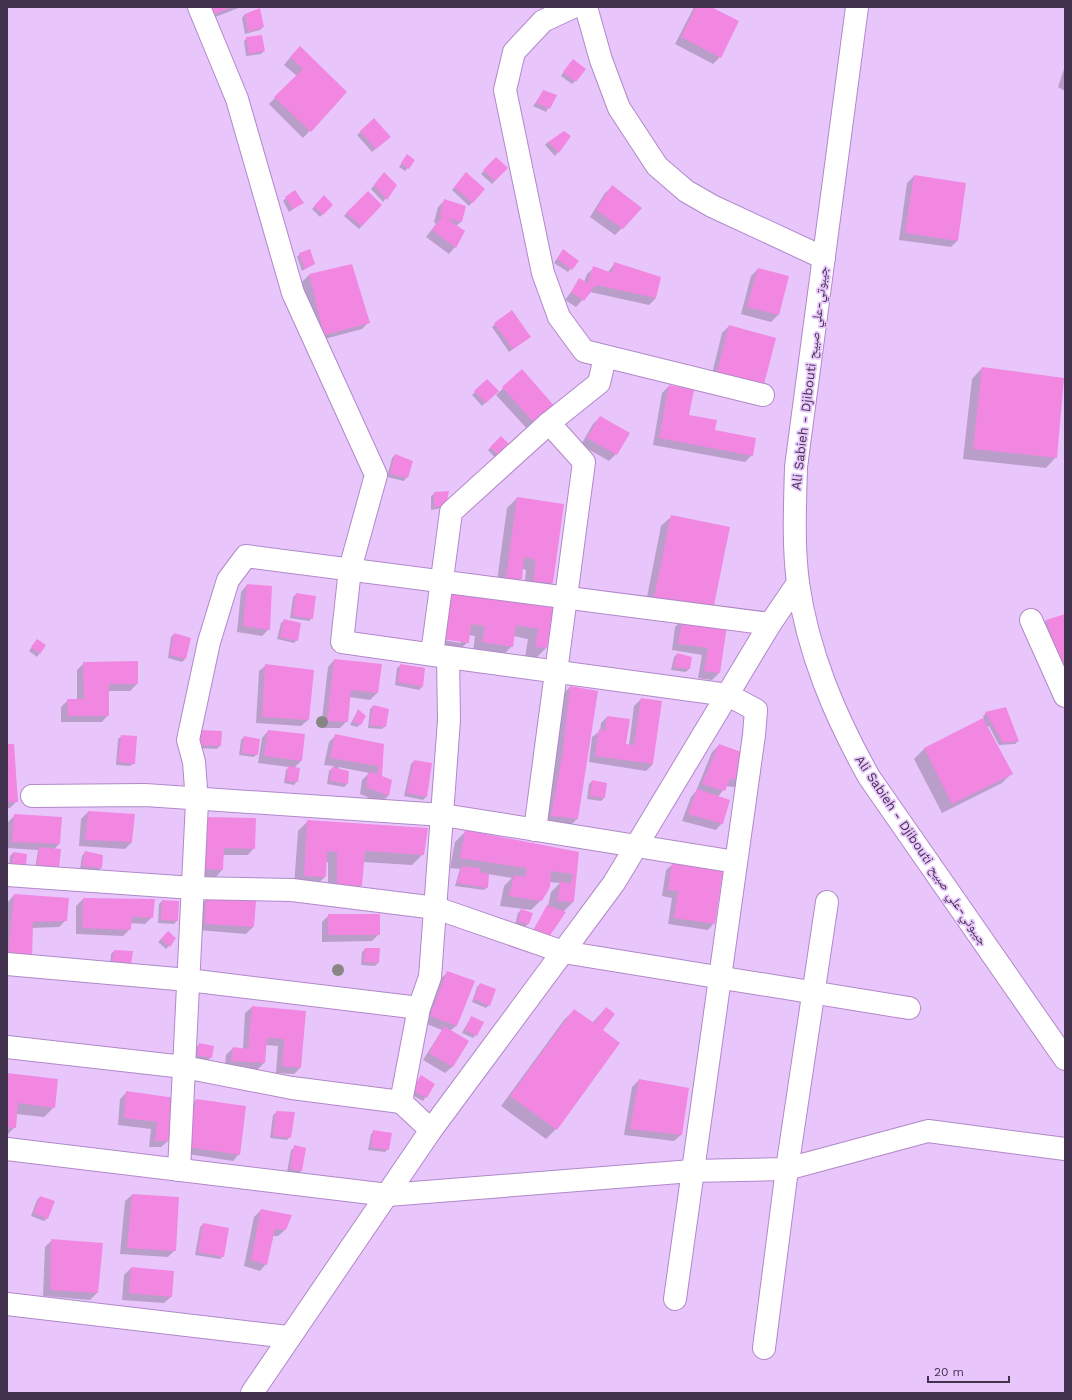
<svg xmlns="http://www.w3.org/2000/svg" width="1072" height="1400" viewBox="0 0 1072 1400" font-family="'Work Sans','Noto Naskh Arabic',sans-serif">
<style>
.shadow{fill:#0003;fill-rule:evenodd}
.building{fill:#f287e1}
.lines{fill:none;stroke-linecap:round;stroke-linejoin:round}
.minor-casing{stroke:#b188c8;stroke-width:24}
.major-casing{stroke:#b188c8;stroke-width:24}
.minor{stroke:#fff;stroke-width:22}
.major{stroke:#fff;stroke-width:22}
.tree{fill:#878684}
.labels{text-anchor:middle;stroke-width:3.5;stroke-linejoin:round;paint-order:stroke}
.street-label{font-size:13px;fill:#43324d;stroke:#e8c6fc}
</style>
<rect width="100%" height="100%" fill="#e8c6fc"/>
<g class="shadow">
<polygon points="199,7 241,7 205,21"/>
<polygon points="694,7 709,7 720,57 713,64 675,44"/>
<polygon points="245,14 263,27 260,30 245,34 242,18"/>
<polygon points="247,38 264,51 261,54 246,56 244,41"/>
<polygon points="293,54 346,92 303,138 269,104 297,76 284,65"/>
<polygon points="570,63 575,81 572,84 561,76"/>
<polygon points="1065,66 1065,91 1058,87"/>
<polygon points="544,91 555,96 546,112 533,106"/>
<polygon points="374,120 386,140 372,152 357,135"/>
<polygon points="570,136 555,156 545,145 548,142"/>
<polygon points="407,155 408,168 405,171 399,167"/>
<polygon points="496,158 507,168 492,184 481,174"/>
<polygon points="914,176 958,240 951,247 899,240 907,183"/>
<polygon points="381,177 396,185 383,202 371,189"/>
<polygon points="463,177 484,189 469,206 452,190"/>
<polygon points="612,187 622,228 615,235 590,217 605,193"/>
<polygon points="368,192 381,205 359,229 344,216"/>
<polygon points="324,197 331,205 320,217 312,209"/>
<polygon points="286,198 302,203 289,212 283,201"/>
<polygon points="445,200 461,222 456,226 455,247 449,254 426,237 436,224 434,222 438,207"/>
<polygon points="300,254 314,264 302,271 297,257"/>
<polygon points="560,254 577,261 568,272 554,263"/>
<polygon points="615,263 656,298 649,305 590,292 576,307 565,300 580,280 584,282 587,274 594,268 608,272"/>
<polygon points="351,265 369,322 362,329 317,341 302,282 309,275"/>
<polygon points="758,269 788,277 778,315 771,322 741,314 751,276"/>
<polygon points="495,324 526,340 509,352 492,327"/>
<polygon points="729,326 775,338 710,382 722,333"/>
<polygon points="982,368 1056,457 1046,468 963,459 972,379"/>
<polygon points="522,370 555,409 530,432 496,395"/>
<polygon points="487,380 497,391 482,406 472,395"/>
<polygon points="669,386 688,415 752,455 745,462 653,445 662,393"/>
<polygon points="600,417 616,454 609,461 581,445 593,424"/>
<polygon points="501,437 499,462 488,450"/>
<polygon points="395,455 407,477 404,481 387,477 392,458"/>
<polygon points="447,492 442,508 431,510 431,496 435,493"/>
<polygon points="517,498 553,582 542,592 524,591 526,570 522,569 521,578 511,588 496,588 507,508"/>
<polygon points="672,516 702,619 645,607 661,526"/>
<polygon points="247,585 269,629 262,636 237,632 241,592"/>
<polygon points="296,594 312,618 309,621 290,618 293,597"/>
<path d="M440,598l113,5 -7,45 -10,10 -11,-1 3,-18 -15,-3 -1,10 -10,10 -29,-4 2,-16 -6,-1 -1,7 -11,10 -25,-3zM437,637l24,3v3l-24,-4z"/>
<polygon points="1065,615 1065,682 1039,627 1046,621"/>
<polygon points="284,620 297,640 294,643 277,639 281,623"/>
<polygon points="682,620 726,627 719,673 712,680 698,678 702,655 672,650 675,627"/>
<polygon points="174,634 185,659 182,662 168,658 171,637"/>
<polygon points="34,644 45,645 37,657 29,651"/>
<polygon points="677,654 691,658 689,669 686,672 671,670 674,657"/>
<polygon points="334,660 377,693 370,700 349,697 347,721 340,728 321,728 328,667"/>
<polygon points="84,663 137,684 130,691 108,691 108,715 102,722 61,722 61,707 68,700 77,700 77,670"/>
<polygon points="266,665 308,720 301,726 256,723 259,671"/>
<polygon points="401,665 424,668 422,687 419,690 395,685 397,668"/>
<polygon points="570,687 577,819 567,829 542,825 560,697"/>
<polygon points="641,699 653,764 646,771 589,762 592,737 600,731 601,723 607,717 625,745 629,745 634,706"/>
<polygon points="373,706 385,726 382,729 368,728 370,709"/>
<polygon points="358,710 361,724 357,727 350,725"/>
<polygon points="986,713 1018,741 1015,744 999,745 989,726 987,727 1012,773 1002,783 942,813 914,759 924,749 984,719 983,716"/>
<polygon points="200,731 220,746 217,749 196,748"/>
<polygon points="268,731 301,761 294,768 297,781 294,785 284,783 286,770 289,767 258,763 262,738"/>
<polygon points="336,735 383,745 381,776 391,780 388,796 381,803 360,794 362,780 369,773 338,767 347,784 344,787 327,784 329,771 334,766 324,765 329,742"/>
<polygon points="122,736 134,763 130,766 116,765 118,739"/>
<polygon points="244,737 257,754 254,757 239,755 241,740"/>
<polygon points="7,745 17,801 10,808 7,808"/>
<polygon points="719,745 741,780 734,787 726,786 718,797 722,823 716,830 682,821 691,797 696,791 712,752"/>
<polygon points="414,761 431,764 426,797 423,800 404,796 411,764"/>
<polygon points="592,781 606,783 604,798 601,801 587,799 589,784"/>
<polygon points="88,812 132,842 125,849 79,846 81,819"/>
<polygon points="15,815 59,844 35,869 38,850 7,848 8,822"/>
<polygon points="308,821 423,854 412,865 363,862 361,885 351,896 328,894 328,862 326,862 325,877 314,887 294,886 298,831"/>
<polygon points="199,825 254,848 248,855 223,855 222,870 216,877 199,876"/>
<polygon points="466,831 578,853 573,902 563,912 545,939 532,932 548,906 551,892 560,883 549,882 541,900 531,910 500,906 504,886 512,878 488,874 487,887 484,890 455,886 460,869 450,868 455,842"/>
<polygon points="85,852 101,868 98,871 80,869 82,856"/>
<polygon points="13,853 25,867 9,868 10,856"/>
<polygon points="673,864 714,923 708,930 668,924 672,898 662,896 666,870"/>
<polygon points="14,895 66,920 59,927 32,928 7,962 8,902"/>
<polygon points="83,899 154,900 152,917 145,924 130,923 130,929 123,936 76,934 76,906"/>
<polygon points="207,899 253,927 246,934 198,930 200,905"/>
<polygon points="162,901 177,921 174,924 158,923 159,904"/>
<polygon points="521,910 528,924 525,927 515,925 518,913"/>
<polygon points="329,915 379,934 372,941 322,942 322,922"/>
<polygon points="165,935 169,946 166,949 158,942"/>
<polygon points="365,949 378,963 375,966 361,965 362,952"/>
<polygon points="114,951 131,952 110,966 111,954"/>
<polygon points="448,972 474,981 456,1026 450,1031 467,1041 452,1067 445,1073 423,1060 442,1030 424,1023 441,978"/>
<polygon points="480,984 489,1005 486,1008 472,1002 477,987"/>
<polygon points="252,1007 305,1012 300,1068 294,1074 276,1073 278,1046 265,1045 264,1063 257,1070 225,1067 226,1055 233,1048 243,1049 245,1013"/>
<polygon points="606,1008 601,1030 618,1043 556,1129 546,1139 501,1106 564,1020 574,1010 592,1023"/>
<polygon points="471,1017 476,1035 473,1038 462,1033"/>
<polygon points="199,1044 211,1057 208,1060 194,1058 196,1048"/>
<polygon points="7,1074 54,1107 44,1117 16,1114 15,1127 7,1135"/>
<polygon points="421,1076 434,1084 423,1101 410,1094"/>
<polygon points="639,1080 681,1135 674,1141 624,1135 632,1087"/>
<polygon points="127,1092 174,1098 168,1141 161,1147 149,1147 151,1129 118,1125 120,1099"/>
<polygon points="196,1100 239,1154 233,1161 182,1153 189,1107"/>
<polygon points="277,1112 290,1137 287,1140 270,1138 273,1115"/>
<polygon points="374,1131 388,1149 385,1152 368,1150 371,1134"/>
<polygon points="295,1147 305,1148 301,1171 298,1174 287,1172 291,1150"/>
<polygon points="132,1195 178,1198 175,1250 168,1257 120,1254 125,1201"/>
<polygon points="40,1197 47,1218 44,1221 31,1216 37,1200"/>
<polygon points="261,1210 285,1230 278,1236 273,1236 266,1264 260,1271 244,1266 254,1217"/>
<polygon points="203,1224 223,1256 220,1259 195,1255 200,1227"/>
<polygon points="52,1240 102,1244 97,1293 90,1300 43,1296 45,1247"/>
<polygon points="131,1268 171,1297 164,1303 122,1300 124,1275"/>
</g>
<g class="building">
<polygon points="209,7 232,7 212,15"/>
<polygon points="696,7 711,7 739,21 721,58 681,37"/>
<polygon points="260,8 264,27 248,32 245,14"/>
<polygon points="262,35 265,51 249,54 246,37"/>
<polygon points="300,46 347,92 311,132 274,97 303,69 290,57"/>
<polygon points="573,59 586,69 576,82 563,72"/>
<polygon points="543,90 557,95 550,109 536,103"/>
<polygon points="374,118 391,137 376,149 360,131"/>
<polygon points="564,131 571,136 559,153 548,142"/>
<polygon points="407,154 415,160 409,169 401,163"/>
<polygon points="496,157 508,168 495,181 483,170"/>
<polygon points="384,172 397,185 387,200 374,185"/>
<polygon points="466,172 485,189 473,203 454,187"/>
<polygon points="914,175 966,183 958,241 905,233"/>
<polygon points="612,185 642,208 623,229 596,210"/>
<polygon points="295,190 304,203 293,209 285,197"/>
<polygon points="368,191 382,205 362,226 346,213"/>
<polygon points="324,195 333,205 323,215 314,206"/>
<polygon points="444,199 466,206 462,222 446,218 465,231 456,248 432,230 442,217 440,215"/>
<polygon points="310,249 315,264 305,269 299,253"/>
<polygon points="563,249 579,261 572,270 557,259"/>
<polygon points="614,262 661,277 656,298 596,285 584,301 571,292 579,278 588,283 593,266 612,273"/>
<polygon points="352,264 370,323 324,335 309,274"/>
<polygon points="758,268 789,276 779,315 747,307"/>
<polygon points="512,310 531,337 513,349 494,323"/>
<polygon points="729,325 776,338 763,388 716,376"/>
<polygon points="982,367 1064,378 1057,458 973,449"/>
<polygon points="522,369 557,409 537,426 502,387"/>
<polygon points="487,379 499,391 486,403 474,391"/>
<polygon points="669,385 694,390 689,415 717,420 715,430 756,438 753,456 659,438"/>
<polygon points="600,416 630,433 617,455 587,438"/>
<polygon points="501,436 514,449 503,460 490,447"/>
<polygon points="395,454 413,461 408,478 390,474"/>
<polygon points="449,491 446,505 434,507 434,492"/>
<polygon points="517,497 564,504 553,583 533,581 536,560 524,557 522,579 506,578"/>
<polygon points="671,515 730,527 713,610 654,597"/>
<polygon points="247,584 272,586 270,630 243,626"/>
<polygon points="450,587 554,602 547,648 535,647 538,629 516,625 513,647 482,642 485,626 471,624 469,643 442,639"/>
<polygon points="296,593 316,596 313,619 293,616"/>
<polygon points="1065,614 1065,674 1046,620"/>
<polygon points="284,619 301,623 298,641 280,637"/>
<polygon points="682,619 727,626 720,673 704,671 708,648 678,644"/>
<polygon points="174,633 191,638 186,659 170,655"/>
<polygon points="37,639 46,645 40,654 31,647"/>
<polygon points="677,653 692,657 690,669 674,667"/>
<polygon points="334,659 382,664 378,693 351,690 348,722 327,721"/>
<polygon points="138,661 138,684 109,684 109,716 68,716 67,699 84,699 83,662"/>
<polygon points="265,664 314,670 309,720 262,717"/>
<polygon points="400,664 425,668 423,687 398,682"/>
<polygon points="570,686 598,691 578,819 551,816 563,751"/>
<polygon points="641,698 662,701 653,764 595,756 599,729 605,731 607,716 630,719 626,744 634,745"/>
<polygon points="373,705 389,709 386,727 370,725"/>
<polygon points="1006,707 1019,741 1003,743 985,712"/>
<polygon points="358,709 366,716 361,725 353,722"/>
<polygon points="983,718 1013,774 952,804 924,748"/>
<polygon points="200,730 222,731 221,746 199,745"/>
<polygon points="268,730 305,734 302,761 264,756"/>
<polygon points="335,734 384,744 382,776 392,780 389,796 366,787 368,772 378,774 378,766 330,758"/>
<polygon points="121,735 137,736 135,764 118,762"/>
<polygon points="244,736 260,739 258,755 242,753"/>
<polygon points="7,744 14,744 18,802 7,802"/>
<polygon points="719,744 747,754 742,780 730,779 725,791 702,784"/>
<polygon points="414,760 432,763 427,797 407,793"/>
<polygon points="288,766 300,768 298,782 286,781"/>
<polygon points="332,767 349,771 348,784 330,781"/>
<polygon points="592,780 607,783 605,798 590,796"/>
<polygon points="697,789 730,800 723,824 688,814"/>
<polygon points="88,811 135,814 132,842 85,840"/>
<polygon points="14,814 62,817 60,844 12,842"/>
<polygon points="205,817 256,818 255,849 224,848 223,870 205,869"/>
<polygon points="307,820 428,828 424,855 365,851 362,886 337,884 337,852 327,851 326,877 304,876"/>
<polygon points="465,830 579,852 574,902 557,901 561,881 571,884 573,874 551,871 550,887 542,901 509,896 514,875 525,877 527,868 460,858"/>
<polygon points="39,847 61,849 59,868 37,867"/>
<polygon points="85,851 103,855 102,868 82,866"/>
<polygon points="13,852 27,854 26,867 12,866"/>
<polygon points="672,862 723,870 715,924 674,918 678,891 668,890"/>
<polygon points="462,866 480,868 480,872 489,874 488,888 457,883"/>
<polygon points="14,894 69,898 67,921 33,922 32,959 8,954"/>
<polygon points="83,898 155,899 153,918 132,917 131,930 82,928"/>
<polygon points="206,898 256,901 254,927 205,924"/>
<polygon points="162,900 179,901 178,921 161,920"/>
<polygon points="547,905 566,912 549,937 534,929"/>
<polygon points="521,909 533,913 529,924 518,922"/>
<rect x="328" y="914" width="52" height="21"/>
<polygon points="168,931 176,938 170,947 161,939"/>
<polygon points="365,948 380,948 379,963 364,962"/>
<polygon points="114,950 133,951 131,965 112,963"/>
<polygon points="447,971 475,981 457,1026 430,1016"/>
<polygon points="480,983 496,989 490,1006 474,999"/>
<polygon points="252,1006 306,1011 301,1068 282,1066 284,1039 267,1038 265,1063 231,1061 233,1047 248,1049"/>
<polygon points="606,1007 615,1014 603,1030 620,1043 557,1130 510,1096 574,1009 594,1023"/>
<polygon points="471,1016 484,1022 477,1036 465,1030"/>
<polygon points="444,1026 469,1041 453,1067 429,1053"/>
<polygon points="199,1043 214,1046 212,1058 197,1055"/>
<polygon points="7,1073 58,1079 55,1108 18,1103 16,1128 7,1127"/>
<polygon points="421,1075 435,1084 427,1098 412,1090"/>
<polygon points="639,1079 689,1088 682,1135 630,1129"/>
<polygon points="126,1091 175,1098 169,1141 155,1141 157,1122 124,1118"/>
<polygon points="196,1099 246,1106 240,1155 188,1147"/>
<polygon points="276,1111 295,1112 291,1138 273,1136"/>
<polygon points="373,1130 392,1133 389,1150 371,1147"/>
<polygon points="294,1145 306,1148 302,1171 290,1169"/>
<polygon points="132,1194 179,1197 176,1251 127,1248"/>
<polygon points="40,1196 55,1201 48,1219 34,1213"/>
<polygon points="261,1209 292,1215 286,1230 275,1229 267,1265 251,1260"/>
<polygon points="203,1223 229,1228 224,1257 198,1252"/>
<polygon points="51,1239 103,1243 98,1293 50,1290"/>
<polygon points="131,1267 174,1271 172,1297 129,1293"/>
</g>
<g class="lines">
<g class="minor-casing">
<g id="minor">
<polyline points="199,7 237,99 293,293 376,475 350,569 342,642 448,657 449,720 430,977 419,1008 401,1102 431,1130"/>
<polyline points="573,7 543,21 514,52 505,90 543,273 559,317 584,351 763,395"/>
<polyline points="586,7 601,60 619,108 657,166 686,191 712,206 824,258"/>
<polyline points="1031,620 1065,696"/>
<polyline points="432,654 451,512 549,423 599,383 605,357"/>
<polyline points="448,657 728,695 756,710 754,735 675,1299"/>
<polyline points="32,796 145,795 443,815 736,862"/>
<polyline points="535,830 584,462 549,423"/>
<polyline points="7,875 193,888 292,890 436,908 563,952 909,1008"/>
<polyline points="7,964 188,980 419,1008"/>
<polyline points="7,1047 184,1067 292,1088 401,1102"/>
<polyline points="7,1149 388,1195 692,1171 787,1169 928,1131 1065,1149"/>
<polyline points="179,1170 197,802 194,762 188,740 209,642 228,580 246,556 770,624"/>
<polyline points="7,1304 288,1337"/>
<polyline points="764,1348 787,1169 827,902"/>
<polyline points="252,1393 431,1130 614,883 770,624 798,583"/>
</g>
</g>
<g class="major-casing">
<path id="major" d="M857,7l-61,460c-1,39 -3,77 2,116 10,70 37,133 71,194l196,282"/>
</g>
<use href="#minor" class="minor"/>
<use href="#major" class="major"/>
</g>
<g class="tree">
<circle cx="322" cy="722" r="6"/>
<circle cx="338" cy="970" r="6"/>
</g>
<g class="labels">
<g class="street-label">
<text transform="translate(809 378) rotate(-83)" y="5">Ali Sabieh - Djibouti جيبوتي-علي صبيح</text>
<text transform="translate(922 850) rotate(56)" y="5">Ali Sabieh - Djibouti جيبوتي-علي صبيح</text>
</g>
</g>
<rect width="1072" height="1400" fill="none" stroke="#43324d" stroke-width="16"/>
<path d="M928 1376v6h81v-6" fill="none" stroke="#43324d" stroke-width="2"/>
<text x="934" y="1376" font-size="12" fill="#43324d" stroke="#e8c6fc" stroke-width="3" paint-order="stroke">20 m</text>
</svg>
